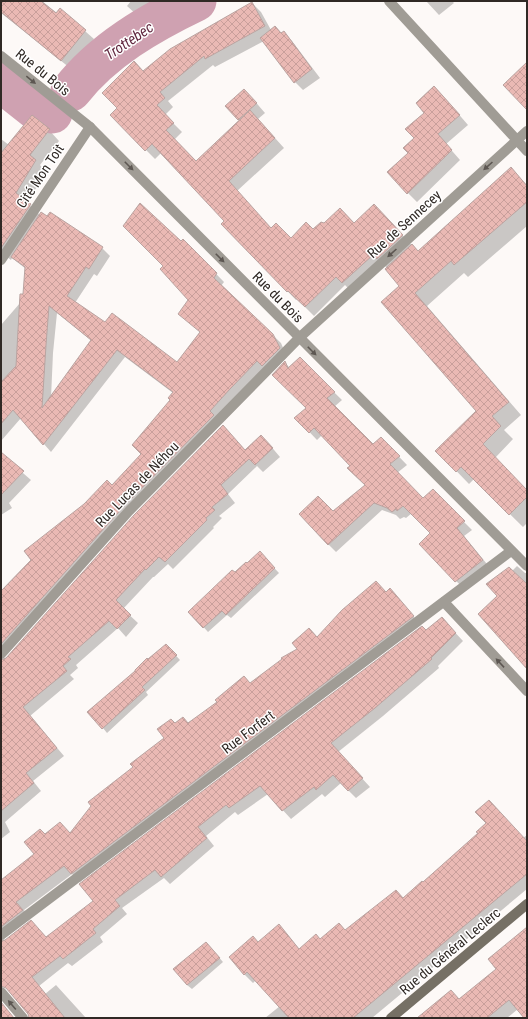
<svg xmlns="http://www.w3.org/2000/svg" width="528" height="1019" viewBox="0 0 528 1019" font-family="'Roboto Condensed',sans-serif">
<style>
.shadow{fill:#0003;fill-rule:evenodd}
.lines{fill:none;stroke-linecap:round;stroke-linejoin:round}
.river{stroke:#cfa1b1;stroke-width:41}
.building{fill:url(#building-cross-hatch);stroke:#baa4a1;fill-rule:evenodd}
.minor{stroke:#a09c95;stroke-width:10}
.tertiary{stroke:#a09c95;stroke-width:10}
.secondary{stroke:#767065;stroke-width:10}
.oneway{fill:#5d5752}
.labels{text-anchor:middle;stroke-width:3;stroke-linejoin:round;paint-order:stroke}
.street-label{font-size:14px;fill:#302925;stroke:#fff}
.water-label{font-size:15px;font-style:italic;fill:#622941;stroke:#fff}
</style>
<defs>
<pattern id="building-cross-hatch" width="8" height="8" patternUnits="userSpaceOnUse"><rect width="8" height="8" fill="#eab9b4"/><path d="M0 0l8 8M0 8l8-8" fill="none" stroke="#c99f9b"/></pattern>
</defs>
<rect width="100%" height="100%" fill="#fdf9f7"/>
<g class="shadow">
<polygon points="1,1 42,1 57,13 60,9 94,39 70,68 1,13"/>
<polygon points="131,1 158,1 157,3 163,10 148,25 127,6"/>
<polygon points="426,1 452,1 454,3 439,15"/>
<polygon points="252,3 261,12 271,30 275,27 282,34 284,32 292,41 320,78 303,90 295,82 264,41 215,67 213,65 168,101 173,107 165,115 182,132 174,140 196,163 240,121 226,106 253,99 265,113 258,119 284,148 237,191 271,229 291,239 313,230 325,224 340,209 355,224 383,214 418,252 511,168 527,185 527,226 468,277 464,273 427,306 521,415 504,430 513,439 495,458 527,491 527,523 523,527 474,479 469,484 437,451 477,411 401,286 387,268 382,263 351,291 345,285 314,316 297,299 296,300 222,224 226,221 161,153 155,159 111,115 118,108 143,72"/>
<polygon points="443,96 468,125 446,144 460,160 417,202 408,193 409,154 425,113"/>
<path d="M49,130l10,11 -19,24 6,7 -19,31 13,12 62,33 8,8 -13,20 -3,-2 -19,29 30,20 72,41 23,-32 -12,-11 2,-21 -9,-57 2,-3 41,42 -3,4 60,57 6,14 -155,157 -128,144 -1,3 242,-210 24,-7 11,13 -17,15 -6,-6 -29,28 7,9 -16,13 3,2 -9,9 1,1 -41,41 -5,-5 -14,13h-1l-30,32 15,14 -12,14 -8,-9 -42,37 2,3 -8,7 4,4 -44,37 34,40 -31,25 8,10 -36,31 5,10 -9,7v-247l111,-105 30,-33 29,-54 2,-7 -48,-36 -74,95 -30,-34 -20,23v-116l19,-22 4,-8 2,-26 -14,-11 -1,2 -8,-6 -2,2v-117l8,6zM57,313l35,28 -41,57 2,-45z"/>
<polygon points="300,359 342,400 334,407 373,445 381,438 407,465 397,473 423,499 433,491 472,530 464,536 491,569 464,589 420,544 431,533 412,513 406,518 404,517 400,519 396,515 382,510 336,552 328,544 333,513 366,485 351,466 322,435 317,440 296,418 307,408 285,363 290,368"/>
<polygon points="1,454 31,480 9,503 12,508 1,515"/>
<polygon points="260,553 279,573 231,618 227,615 208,632 190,612 247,565"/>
<polygon points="517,566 525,573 527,573 527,667 498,596 512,571"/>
<polygon points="386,593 397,598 421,625 80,882 72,874 24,910 30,919 5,938 3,941 46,938 95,901 426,631 450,627 463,641 438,666 439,668 383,716 338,752 370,787 356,798 341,783 325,797 322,794 291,819 268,794 238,815 235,812 206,836 214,846 170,884 164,878 122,908 127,914 100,937 103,942 72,966 68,963 39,986 45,994 56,985 86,1018 30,1018 30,1016 1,969 1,881 35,855 45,835 70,834 134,767 165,738 175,725 189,724 251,684 317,638"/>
<polygon points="170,649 180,660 146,692 148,695 107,733 103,728"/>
<polygon points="488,824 523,838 527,835 527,889 372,1018 265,1018 280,1006 256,980 253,983 244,974 258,943 287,934 300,950 320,940 339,924 346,931 403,899 479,833"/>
<polygon points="527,928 527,1018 525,1018 518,1009 507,1018 419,1018 451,991 460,1000 498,969"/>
<polygon points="210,947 223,962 192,989 187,985"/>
</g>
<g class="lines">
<g class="river">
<polyline points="1,82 38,111 52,113"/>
<path d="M71,91c32,-41 79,-68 125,-90"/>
</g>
</g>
<g class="building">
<polygon points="1,1 41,1 56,13 60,8 86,30 61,61 1,12"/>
<polygon points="252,2 265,26 205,59 204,56 160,92 165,98 157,105 174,123 166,130 196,161 250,110 275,138 229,181 271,228 276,223 291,238 306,222 313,229 321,222 324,223 340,208 354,223 374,204 403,235 377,259 373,255 342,283 336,277 305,307 288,291 287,292 221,224 224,221 152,144 145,151 110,115 117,108 102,93 134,61 143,71 170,49"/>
<polygon points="275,26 281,33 284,31 312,69 294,83 260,38"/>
<polygon points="527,62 527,110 503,85"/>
<polygon points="434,86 460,115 438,134 452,150 407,194 387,172 408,153 403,148 414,138 405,129 424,113 416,103"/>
<polygon points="244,89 257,103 238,120 225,106"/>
<polygon points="32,115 50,129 30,155 36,160 16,193 31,204 1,248 1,153"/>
<polygon points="511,167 527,186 527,202 454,265 451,261 415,293 509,402 492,416 501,426 483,444 527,490 527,497 509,515 461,467 456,472 435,451 476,411 381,302 399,286 385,269 412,244 418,251"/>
<path d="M140,203l41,38 2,-2 34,34 -3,5 59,56 7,14 -18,18 -5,-5 -27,28 -20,22 4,4 -90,91 -123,138v-53l30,-31 -7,-9 60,-47 23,-24 5,5 29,-31 -9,-9 38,-45 -2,-2 5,-6 -56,-42 -74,95 -30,-35 -12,14v-42l15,-16 4,-72h3l2,-27 -14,-10 30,-45 6,4 3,-4 53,35 -14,22 -3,-2 -19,29 38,26 7,-9 65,49 23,-30 -22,-18 10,-14 -28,-31 3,-3 -40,-40zM49,306l42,34 -49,68 4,-63z"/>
<polygon points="300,357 335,392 327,398 373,444 381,437 400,456 390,464 423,498 433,489 465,521 457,528 483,560 455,582 419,544 430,533 403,506 397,511 396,509 392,512 387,508 374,503 328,545 299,514 318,496 333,511 365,485 347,468 350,466 314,428 309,433 294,418 306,408 272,375 285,361 288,368"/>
<polygon points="223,425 245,450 261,435 273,448 255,465 249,459 221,485 228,494 212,507 215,510 206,518 207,520 165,562 159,557 146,570 145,569 116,600 131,615 117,629 109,621 68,657 71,659 63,666 67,671 23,707 57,748 26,773 34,783 1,811 1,660 6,658 134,515"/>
<polygon points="1,452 24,471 1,495"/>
<polygon points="260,551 275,568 226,615 222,611 203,628 188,612 232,570 235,572 246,562 247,563"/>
<polygon points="509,567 527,584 527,669 478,614 497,596 486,584"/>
<polygon points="376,581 386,592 390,588 414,616 71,874 64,866 16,902 23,910 1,927 1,880 34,854 24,842 40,829 45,834 60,822 70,833 91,806 88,802 133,767 130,764 164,738 157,729 171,719 175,723 183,717 188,723 217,702 215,700 244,676 250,683 282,659 281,658 297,649 292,643 309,628 317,637 342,610"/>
<polygon points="442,617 456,633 431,658 432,659 375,708 331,743 363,778 348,791 333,775 316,790 314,787 282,811 260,786 229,808 226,805 198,827 207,838 161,877 155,870 115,900 120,906 93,929 96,933 63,959 60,956 32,977 65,1018 29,1018 28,1014 6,988 1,986 1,941 5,940 31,920 46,937 93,901 79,884 422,626 426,630"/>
<polygon points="166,644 177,655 142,687 145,690 102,729 87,712 135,671 135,670 147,658 148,659"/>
<polygon points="489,800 527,841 527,874 353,1018 289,1018 247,972 244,975 229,957 253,936 258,942 279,924 299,949 316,934 320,939 339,923 345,930 396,890 403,898 422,881 423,882 478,833 476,832 486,823 475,812"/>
<polygon points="527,927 527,1018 524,1018 509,1000 487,1018 417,1018 451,990 459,999 496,969 488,959"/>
<polygon points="206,942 220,958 187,985 173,969"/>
<polygon points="1,1002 14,1018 1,1018"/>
</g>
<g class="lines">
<g class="minor">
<polyline points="1,56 90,127 527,566"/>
<polyline points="1,260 90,127"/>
<polyline points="444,602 527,691"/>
<polyline points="1,654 129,511 299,338 527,131"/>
<polyline points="1,935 511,551"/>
<polyline points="1,992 23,1018"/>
</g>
<polyline class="tertiary" points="389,1 527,151"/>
<polyline class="secondary" points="391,1018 527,904"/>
</g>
<defs><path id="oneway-solid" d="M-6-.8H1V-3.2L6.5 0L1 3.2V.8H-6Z"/></defs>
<g class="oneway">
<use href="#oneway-solid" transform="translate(31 80) rotate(39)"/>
<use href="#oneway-solid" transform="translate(129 166) rotate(45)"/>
<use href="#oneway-solid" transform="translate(488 166) rotate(138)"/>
<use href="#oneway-solid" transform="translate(392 253) rotate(138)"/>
<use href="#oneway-solid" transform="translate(220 258) rotate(45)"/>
<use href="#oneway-solid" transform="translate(312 351) rotate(45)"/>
<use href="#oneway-solid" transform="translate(500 663) rotate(-133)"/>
<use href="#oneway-solid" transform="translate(12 1005) rotate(-130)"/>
</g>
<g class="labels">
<g class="street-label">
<text transform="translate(43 72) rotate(39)" y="5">Rue du Bois</text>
<text transform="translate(40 176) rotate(-56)" y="5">Cité Mon Toit</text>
<text transform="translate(404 224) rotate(-42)" y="5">Rue de Sennecey</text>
<text transform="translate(278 297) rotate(45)" y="5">Rue du Bois</text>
<text transform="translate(137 484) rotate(-46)" y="5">Rue Lucas de Néhou</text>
<text transform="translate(248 732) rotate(-37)" y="5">Rue Forfert</text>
<text transform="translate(450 951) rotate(-40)" y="5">Rue du Général Leclerc</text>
</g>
<g class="water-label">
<text transform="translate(129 41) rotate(-34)" y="5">Trottebec</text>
</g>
</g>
<rect width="528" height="1019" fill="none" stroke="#302925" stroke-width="4"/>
</svg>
